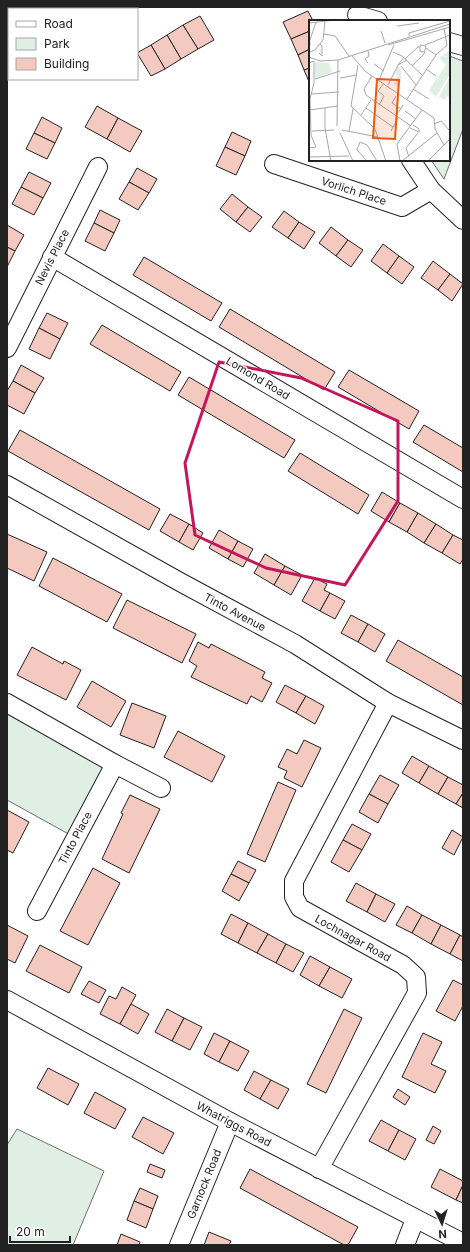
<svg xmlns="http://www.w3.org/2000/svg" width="470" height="1252" viewBox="0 0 470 1252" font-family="Inter,sans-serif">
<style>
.green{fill:#e0efe3;stroke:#6f6f6f}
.building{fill:#f3c9c0;stroke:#222}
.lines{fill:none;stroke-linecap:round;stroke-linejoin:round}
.minor-casing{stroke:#222;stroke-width:20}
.minor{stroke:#fff;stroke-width:18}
.marked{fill:none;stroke:#c2185b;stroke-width:3;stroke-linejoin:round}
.labels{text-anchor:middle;stroke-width:3;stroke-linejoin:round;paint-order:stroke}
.street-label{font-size:11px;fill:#222;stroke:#fff}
.inset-road{fill:none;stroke:#a7a7a7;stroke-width:1}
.view{fill:#e8590c;fill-opacity:0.15;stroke:#e8590c;stroke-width:2}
.inset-edge{fill:none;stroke:#222;stroke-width:2}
</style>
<rect width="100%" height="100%" fill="#fff"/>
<g class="green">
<polygon points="449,56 463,61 463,129 444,179 431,160 449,160"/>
<polygon points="7,706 111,765 74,837 7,800"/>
<polygon points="17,1129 104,1171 73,1245 7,1245 7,1145"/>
</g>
<g class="building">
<polygon points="308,11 313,21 310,21 310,31 291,39 283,22"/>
<polygon points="200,16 214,40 198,49 183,25"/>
<polygon points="183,25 198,49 181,59 167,35"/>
<polygon points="310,31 310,49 298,55 291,39"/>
<polygon points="167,35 181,59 165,69 151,45"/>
<polygon points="151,45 165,69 151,76 137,53"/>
<polygon points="310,49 310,68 304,70 298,55"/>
<polygon points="310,68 310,84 304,70"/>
<polygon points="97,106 118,118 107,139 85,127"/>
<polygon points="42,117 62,128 55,143 34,133"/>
<polygon points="118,118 142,131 130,152 107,139"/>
<polygon points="232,132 251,141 245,156 225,147"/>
<polygon points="34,133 55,143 47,159 26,149"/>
<polygon points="225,147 245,156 236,175 216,166"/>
<polygon points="137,168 157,179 149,193 129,182"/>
<polygon points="29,172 51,183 43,198 21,187"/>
<polygon points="129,182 149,193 138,210 119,199"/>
<polygon points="21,187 43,198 34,215 12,204"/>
<polygon points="232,194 248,207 236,222 220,209"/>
<polygon points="248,207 262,217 250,232 236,222"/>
<polygon points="100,210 120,220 114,233 94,223"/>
<polygon points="284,211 299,222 288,238 272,227"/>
<polygon points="299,222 315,232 304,249 288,238"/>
<polygon points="94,223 114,233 105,251 85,241"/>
<polygon points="7,225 24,235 15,251 7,247"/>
<polygon points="331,227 348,240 336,256 319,243"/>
<polygon points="348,240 363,250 351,267 336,256"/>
<polygon points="383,244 399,256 387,273 371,261"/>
<polygon points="7,247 15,251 7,267"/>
<polygon points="399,256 414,267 402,284 387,273"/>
<polygon points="144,257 222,303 211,321 133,275"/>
<polygon points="433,261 450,274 438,290 421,278"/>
<polygon points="450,274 463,284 452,301 438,290"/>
<polygon points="230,309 335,372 324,390 219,327"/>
<polygon points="47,313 68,323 60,339 39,328"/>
<polygon points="102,325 181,372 170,391 90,344"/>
<polygon points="39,328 60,339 50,359 29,349"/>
<polygon points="21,365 44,378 35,393 13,381"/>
<polygon points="349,370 419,411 409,429 338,387"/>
<polygon points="189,377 295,440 284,458 178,395"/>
<polygon points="13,381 35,393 24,414 7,405 7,391"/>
<polygon points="424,425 463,448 463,472 413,442"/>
<polygon points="20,430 160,509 149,530 8,451"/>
<polygon points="300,453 369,495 358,514 288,471"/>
<polygon points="382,492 400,503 389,522 371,511"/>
<polygon points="400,503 418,513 407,532 389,522"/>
<polygon points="418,513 436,524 424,543 407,532"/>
<polygon points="170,514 189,524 179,542 160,531"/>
<polygon points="189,524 203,533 193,550 179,542"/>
<polygon points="436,524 453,535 442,553 424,543"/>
<polygon points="219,530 238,541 228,559 209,548"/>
<polygon points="7,534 47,552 34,581 7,568"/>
<polygon points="453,535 463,540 463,559 460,564 442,553"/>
<polygon points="238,541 253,549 243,567 228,559"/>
<polygon points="265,554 285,566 274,585 254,573"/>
<polygon points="53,558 122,594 107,622 39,586"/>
<polygon points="285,566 302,575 291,595 274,585"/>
<polygon points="315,578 327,584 324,590 330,593 320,611 302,601"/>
<polygon points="330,593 345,601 335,619 320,611"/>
<polygon points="127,600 196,634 182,663 113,628"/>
<polygon points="351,615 368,624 358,642 341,633"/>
<polygon points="368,624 385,634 375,652 358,642"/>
<polygon points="398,640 463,677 463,705 386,661"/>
<polygon points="198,642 209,648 211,644 265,672 262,678 272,683 262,702 251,696 247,704 191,677 197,666 189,661"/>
<polygon points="32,647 63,664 64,661 81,670 66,700 17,675"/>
<polygon points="92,681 126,701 111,727 77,707"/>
<polygon points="285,685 306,696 296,713 276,702"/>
<polygon points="306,696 324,706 315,724 296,713"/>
<polygon points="132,703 166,716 154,748 120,735"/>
<polygon points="178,731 225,756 212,782 164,757"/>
<polygon points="304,740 321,748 302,787 284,778 287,771 278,767 287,749 297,754"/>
<polygon points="412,756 429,766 419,783 402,773"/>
<polygon points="429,766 448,777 438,794 419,783"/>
<polygon points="380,775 399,785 388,804 369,794"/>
<polygon points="448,777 463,785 463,793 456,804 438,794"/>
<polygon points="278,782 296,790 265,862 247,854"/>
<polygon points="463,793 463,808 456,804"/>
<polygon points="369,794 388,804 378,823 359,812"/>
<polygon points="130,795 160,809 129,873 102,859 123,814 121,813"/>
<polygon points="7,810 29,822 13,853 7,850"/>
<polygon points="352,824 371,834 362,850 343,840"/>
<polygon points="452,830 463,837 454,855 442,848"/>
<polygon points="343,840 362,850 349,872 331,862"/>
<polygon points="238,861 256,870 249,883 231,874"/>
<polygon points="93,868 120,883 88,945 60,931"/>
<polygon points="231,874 249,883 239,901 222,891"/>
<polygon points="356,883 376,894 367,912 346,901"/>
<polygon points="376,894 395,904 385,922 367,912"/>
<polygon points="407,906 422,915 412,933 396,925"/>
<polygon points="231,914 248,923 238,943 221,934"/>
<polygon points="422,915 441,925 431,944 412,933"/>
<polygon points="248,923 268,934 257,953 238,943"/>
<polygon points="7,925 28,936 15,963 7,959"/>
<polygon points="441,925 460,935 450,954 431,944"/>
<polygon points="268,934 286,944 276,963 257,953"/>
<polygon points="460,935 463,937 463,961 450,954"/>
<polygon points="286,944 304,953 293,972 276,963"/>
<polygon points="40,945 82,967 69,993 26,971"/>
<polygon points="310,956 330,967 319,986 300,975"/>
<polygon points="330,967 352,979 342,998 319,986"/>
<polygon points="453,980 463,985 463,1006 455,1021 436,1011"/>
<polygon points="89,981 106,990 99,1003 81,994"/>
<polygon points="122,987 136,995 120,1024 100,1014 109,996 116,999"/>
<polygon points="131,1004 149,1014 138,1034 120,1024"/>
<polygon points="167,1009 184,1018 172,1041 155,1032"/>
<polygon points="344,1009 362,1018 326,1093 307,1084"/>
<polygon points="184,1018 202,1027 190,1050 172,1041"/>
<polygon points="214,1033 230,1041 219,1062 204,1054"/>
<polygon points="423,1033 442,1042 431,1064 446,1071 435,1093 402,1077"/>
<polygon points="230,1041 249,1051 238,1071 219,1062"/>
<polygon points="48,1068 79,1084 68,1105 37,1088"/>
<polygon points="254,1071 271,1080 260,1099 244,1090"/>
<polygon points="271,1080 289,1089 278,1109 260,1099"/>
<polygon points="398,1089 410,1097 405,1105 393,1097"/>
<polygon points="95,1092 126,1109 115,1129 84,1113"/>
<polygon points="143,1117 174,1133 163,1154 132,1137"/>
<polygon points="381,1120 399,1130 388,1151 369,1141"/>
<polygon points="433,1126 441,1131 434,1144 426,1140"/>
<polygon points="399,1130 416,1139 405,1160 388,1151"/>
<polygon points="150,1164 165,1170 162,1178 147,1172"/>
<polygon points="250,1169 358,1227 348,1245 344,1245 240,1188"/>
<polygon points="440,1169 463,1181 463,1185 456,1200 431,1187"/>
<polygon points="463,1185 463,1203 456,1200"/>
<polygon points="140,1188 158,1196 153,1209 134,1201"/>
<polygon points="134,1201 153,1209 146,1228 127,1220"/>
<polygon points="209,1232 231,1241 229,1245 204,1245"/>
<polygon points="121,1234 140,1242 139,1245 117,1245"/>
</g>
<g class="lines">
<g class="minor-casing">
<g id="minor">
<polyline points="357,15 378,21"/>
<polyline points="449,42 463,46"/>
<polyline points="411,160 431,190 463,220"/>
<polyline points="274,164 402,207 431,190"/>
<polyline points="52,257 463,499"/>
<polyline points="7,348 98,167"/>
<polyline points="7,485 180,582 295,644 388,703 463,740"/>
<polyline points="7,703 115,764 37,911"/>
<polyline points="115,764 161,788"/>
<polyline points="7,1000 230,1122 463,1243"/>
<polyline points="319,1169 417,993 416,977 403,965 300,908 294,897 294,881 388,703"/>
<polyline points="179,1245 230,1122"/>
<polyline points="405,1245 415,1219"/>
</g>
</g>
<use href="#minor" class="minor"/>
</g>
<path class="marked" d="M219,362l82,16 97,43v80l-53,84 -79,-17 -71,-33 -10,-72z"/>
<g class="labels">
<g class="street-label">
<text transform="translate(354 191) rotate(18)" y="4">Vorlich Place</text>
<text transform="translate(52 257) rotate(-63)" y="4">Nevis Place</text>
<text transform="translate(258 378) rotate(31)" y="4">Lomond Road</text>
<text transform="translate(235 612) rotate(28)" y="4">Tinto Avenue</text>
<text transform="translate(75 838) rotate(-62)" y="4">Tinto Place</text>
<text transform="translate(353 938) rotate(29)" y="4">Lochnagar Road</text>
<text transform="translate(234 1124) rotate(28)" y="4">Whatriggs Road</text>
<text transform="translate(204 1184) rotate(-68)" y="4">Garnock Road</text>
</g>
</g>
<g transform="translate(309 20)">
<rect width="141" height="141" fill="#fff"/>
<path d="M141,30v24l-14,23 -7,-7 17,-25 -7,-7zM6,42l14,1 3,9 -17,6zM89,46l3,4v12l-3,4 -4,-2 4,-9 -3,-2zM141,56v22l-6,-3 3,2 -3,3 -5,-3z" fill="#e0efe3"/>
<path class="inset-road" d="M0,3l26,-3M88,6l22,-3M72,11l4,12M15,14l11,2 14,20M100,16v-3l41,-12M0,23l7,-21M79,25l62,-18M116,25l25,-10M117,28l10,7M1,32l5,-2 8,-10 2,-19M84,32l9,4 20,19M10,33l3,3v-10l-2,-2M0,35l1,-13M43,36l14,16 68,46 1,11 9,16M0,37l11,4 18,-1 112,-36M95,37l-6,8 9,-5M96,39l14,-13M0,43l5,-2v22l-4,16 1,36 5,12 -7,1M59,43l-3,-4 4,-3 -1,-5M65,44l10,7M49,45l-7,41 24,23 11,32M92,46l15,19M103,46l12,-12 2,-8 -6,-1v6l4,1M117,49l10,7M63,56l-8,13 2,6 45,31M31,58l17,-3M6,59l25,-8M70,60l15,-35M79,65l10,-20M104,69l16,10M2,74l28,-2M87,76l-4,7 9,6M98,79l29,-44 11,-10 -3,-17M70,85l5,-9 -6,-5 6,-8M16,88v20l6,33M57,88l27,19M0,90l29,-4M96,91l11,8M52,95l10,-15M87,96l7,-11M125,104l7,-3 9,10M28,106l1,-66M101,108l9,4v-3l-6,-4M33,110l36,7M3,111l22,-1M40,111l4,-22M82,111l7,-13M31,113l13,28M0,137l40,-1M100,137l-3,-9 12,-15M58,141l-10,-11 3,-8 7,3 10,16M91,141l-3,-17 25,-34M93,141l35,-28M119,141l22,-22"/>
<path class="view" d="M68,59l22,1 -4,59 -22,-1z"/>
<rect width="141" height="141" class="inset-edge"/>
</g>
<rect width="470" height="1252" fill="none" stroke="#222222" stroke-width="16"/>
<rect x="8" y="8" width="130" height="72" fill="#ffffff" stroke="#a7a7a7"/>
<rect x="16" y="21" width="20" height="6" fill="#ffffff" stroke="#a7a7a7"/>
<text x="44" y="28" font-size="12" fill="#222222">Road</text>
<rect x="16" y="38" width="20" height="12" fill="#e0efe3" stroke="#a7a7a7"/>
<text x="44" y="48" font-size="12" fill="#222222">Park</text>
<rect x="16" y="58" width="20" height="12" fill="#f3c9c0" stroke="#a7a7a7"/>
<text x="44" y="68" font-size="12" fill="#222222">Building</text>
<g transform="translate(442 1224) rotate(176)" stroke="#ffffff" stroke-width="3" paint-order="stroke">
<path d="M0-3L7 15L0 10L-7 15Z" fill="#222222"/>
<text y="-6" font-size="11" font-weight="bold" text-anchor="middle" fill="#222222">N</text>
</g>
<path d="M10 1236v6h60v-6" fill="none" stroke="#222222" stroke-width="2"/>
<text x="16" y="1236" font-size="12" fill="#222222" stroke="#ffffff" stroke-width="3" paint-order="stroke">20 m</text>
</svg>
